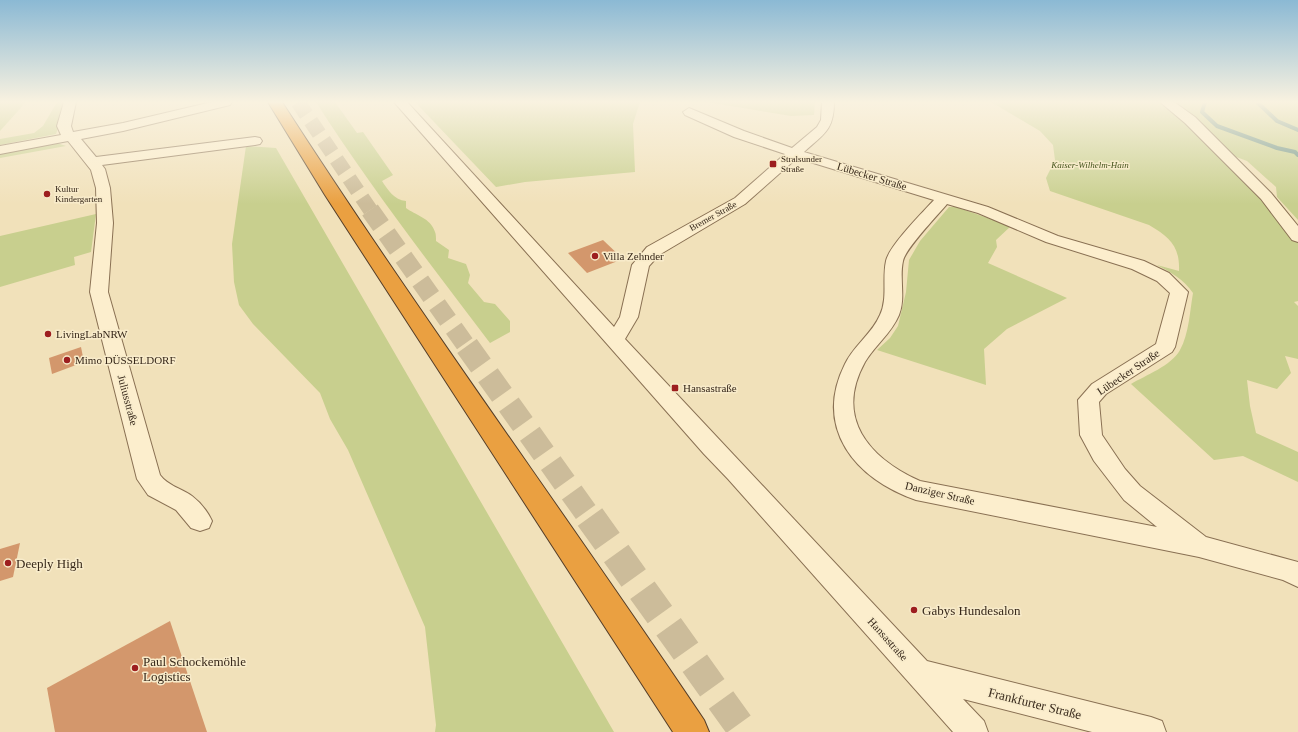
<svg xmlns="http://www.w3.org/2000/svg" width="1298" height="732" viewBox="0 0 1298 732" font-family="'Times New Roman',serif">
<style>
.green{fill:#c8cf8e}
.lines{fill:none;stroke-linecap:round;stroke-linejoin:round}
.stream{stroke:#668f85;stroke-width:4}
.building{fill:#d3976c}
.motorway-tunnel-far3{stroke:#ccbc9a;stroke-width:15;stroke-dasharray:15 8;stroke-linecap:butt}
.motorway-tunnel-far2{stroke:#ccbc9a;stroke-width:19;stroke-dasharray:19 10;stroke-linecap:butt}
.motorway-tunnel-far1{stroke:#ccbc9a;stroke-width:24;stroke-dasharray:24 12;stroke-linecap:butt}
.motorway-tunnel{stroke:#ccbc9a;stroke-width:30;stroke-dasharray:30 15;stroke-linecap:butt}
.minor-casing{stroke:#897053;stroke-width:2}
.motorway-casing{stroke:#563e28;stroke-width:2}
.minor{fill:#fceecd;fill-rule:evenodd}
.motorway{fill:#eaa041;fill-rule:evenodd}
.poi-dot{fill:#9d1e1f;stroke:#f8ebca;stroke-width:1.5}
.labels{text-anchor:middle;stroke-width:3;stroke-linejoin:round;paint-order:stroke}
.far-poi-label{font-size:9px;fill:#37281a;stroke:#f8ebca;text-anchor:start}
.far-park-label{font-size:9px;font-style:italic;fill:#47551e;stroke:#f8ebca}
.far-street-label{font-size:9px;fill:#37281a;stroke:#f8ebca}
.street-label{font-size:11px;fill:#37281a;stroke:#f8ebca}
.poi-label{font-size:11px;fill:#37281a;stroke:#f8ebca;text-anchor:start}
.near-poi-label{font-size:13px;fill:#37281a;stroke:#f8ebca;text-anchor:start}
.near-street-label{font-size:13px;fill:#37281a;stroke:#f8ebca}
</style>
<rect width="100%" height="100%" fill="#f1e1ba"/>
<g class="green">
<polygon points="0,102 26,102 0,131"/>
<polygon points="57,102 67,102 56,134 0,145 0,139 34,133 43,126"/>
<path d="M316,102h19l22,31 6,-1 30,43 -11,6c6,9 12,19 24,20v7c9,7 25,10 29,24 1,2 1,6 1,9l13,9 -1,8 18,6 4,11 -2,8 16,19 11,2 15,17v11l-20,11c-60,-79 -121,-158 -174,-241z"/>
<polygon points="415,102 640,102 633,124 635,172 525,182 496,187"/>
<polygon points="706,102 815,102 814,115 791,116"/>
<path d="M991,102h171l11,7 86,85 28,38 11,11v58l-4,1 4,4v53l-13,-3 6,17 -14,16 -30,-9 3,26 6,27 42,19v30l-55,-26 -29,4 -83,-76c15,-9 40,-18 49,-34 9,-16 10,-40 13,-57 -10,-14 -21,-20 -36,-28l22,6c1,-24 -9,-34 -30,-46l-99,-34 -4,-13 9,-18 -2,-15 -13,-14z"/>
<polygon points="1174,102 1298,102 1298,220 1277,197 1276,187 1247,161 1231,155"/>
<polygon points="52,144 60,144 66,146 0,158 0,154"/>
<polygon points="246,146 276,148 614,732 435,732 436,725 425,627 348,450 330,419 320,393 253,324 239,305 234,282 232,244"/>
<polygon points="949,207 956,207 1011,226 996,240 997,247 988,263 1067,298 1007,329 984,349 986,385 877,350 890,338 898,326 906,292 909,260 920,241"/>
<polygon points="96,214 91,252 74,257 75,265 0,287 0,236"/>
</g>
<g class="lines">
<g class="stream">
<polyline points="1205,102 1202,112 1217,126 1277,148 1295,152 1298,155"/>
<polyline points="1257,102 1277,121 1298,130"/>
</g>
</g>
<g class="building">
<polygon points="603,240 623,259 587,273 568,253"/>
<polygon points="81,347 84,362 52,374 49,358"/>
<polygon points="20,543 13,577 0,581 0,549"/>
<polygon points="170,621 207,732 55,732 47,688"/>
</g>
<g class="lines">
<polyline class="motorway-tunnel-far3" points="298,102 371,211"/>
<polyline class="motorway-tunnel-far2" points="370,210 467,347"/>
<polyline class="motorway-tunnel-far1" points="467,346 590,518"/>
<polyline class="motorway-tunnel" points="590,517 744,732"/>
<g class="minor-casing">
<g id="minor">
<path d="M64,102h12l-5,24 2,6 50,-9 89,-21h20l-2,3 -107,26 -42,8 15,18 159,-20 5,1 2,3 -2,3 -5,1 -153,20 3,4 5,19 3,35 -5,69 52,183c8,11 21,13 32,21 8,6 16,16 20,25l-3,7 -9,3 -9,-3 -15,-18 -28,-15 -11,-16 -47,-187 7,-69 -1,-35 -5,-18 -23,-29 -68,13v-8l61,-11 -4,-9z"/>
<path d="M394,102h13l207,225 6,-10 12,-52 15,-18 88,-49 50,-44 -51,-17 -49,-22 -2,-3 6,-4 55,23 48,17 25,-21 4,-7 1,-18h12c0,28 -10,32 -30,50l184,55 70,29 86,25 25,12 19,19 -13,55 -3,5 -66,42 -7,8 3,33 23,34 15,17 66,51 92,25v25l-15,-7 -84,-23 -283,-57c-61,-21 -103,-72 -71,-136 9,-19 27,-30 35,-49 8,-17 2,-36 6,-54 3,-15 36,-48 48,-61l-137,-42 -52,46 -86,51 -10,11 -11,51 -13,22 302,322 224,56 11,4 4,11h-74l-129,-33 21,22 4,11h-35l-225,-253 -24,-25zM947,204l31,9 68,29 86,27 25,12 13,12 -14,51 -64,40 -14,16 2,35 14,26 30,39 33,27 -237,-46c-51,-23 -86,-63 -55,-119 10,-17 26,-28 34,-47 7,-17 0,-36 4,-54 2,-12 34,-45 44,-57z"/>
<polygon points="1160,102 1174,102 1195,117 1271,193 1298,226 1298,242 1292,240 1261,199 1185,123"/>
</g>
</g>
<g class="motorway-casing">
<path id="motorway" d="M268,102h14c135,210 283,411 422,618l5,12h-36l-348,-537z"/>
</g>
<use href="#minor" class="minor"/>
<use href="#motorway" class="motorway"/>
</g>
<linearGradient id="sky" x2="0" y2="1"><stop stop-color="#8bb9d4"/><stop offset="0.5" stop-color="#f9f2e0"/><stop offset="1" stop-color="#f9f2e0" stop-opacity="0"/></linearGradient>
<rect width="1298" height="204" fill="url(#sky)"/>
<g class="poi-dot">
<rect x="769" y="160" width="8" height="8" rx="2"/>
<circle cx="47" cy="194" r="4"/>
<circle cx="595" cy="256" r="4"/>
<circle cx="48" cy="334" r="4"/>
<circle cx="67" cy="360" r="4"/>
<rect x="671" y="384" width="8" height="8" rx="2"/>
<circle cx="8" cy="563" r="4"/>
<circle cx="914" cy="610" r="4"/>
<circle cx="135" cy="668" r="4"/>
</g>
<g class="labels">
<g class="far-poi-label">
<text x="781" y="162">Stralsunder<tspan x="781" dy="10">Straße</tspan></text>
<text x="55" y="192">Kultur<tspan x="55" dy="10">Kindergarten</tspan></text>
</g>
<g class="far-park-label">
<text x="1090" y="168">Kaiser-Wilhelm-Hain</text>
</g>
<g class="far-street-label">
<text transform="translate(713 216) rotate(-29)" y="3">Bremer Straße</text>
</g>
<g class="street-label">
<text transform="translate(872 176) rotate(17)" y="4">Lübecker Straße</text>
<text transform="translate(1128 372) rotate(-34)" y="4">Lübecker Straße</text>
<text transform="translate(128 400) rotate(75)" y="4">Juliusstraße</text>
<text transform="translate(940 493) rotate(13)" y="4">Danziger Straße</text>
<text transform="translate(888 639) rotate(48)" y="4">Hansastraße</text>
</g>
<g class="poi-label">
<text x="603" y="260">Villa Zehnder</text>
<text x="56" y="338">LivingLabNRW</text>
<text x="75" y="364">Mimo DÜSSELDORF</text>
<text x="683" y="392">Hansastraße</text>
</g>
<g class="near-poi-label">
<text x="16" y="568">Deeply High</text>
<text x="922" y="615">Gabys Hundesalon</text>
<text x="143" y="666">Paul Schockemöhle<tspan x="143" dy="15">Logistics</tspan></text>
</g>
<g class="near-street-label">
<text transform="translate(1035 703) rotate(14)" y="5">Frankfurter Straße</text>
</g>
</g>
</svg>
